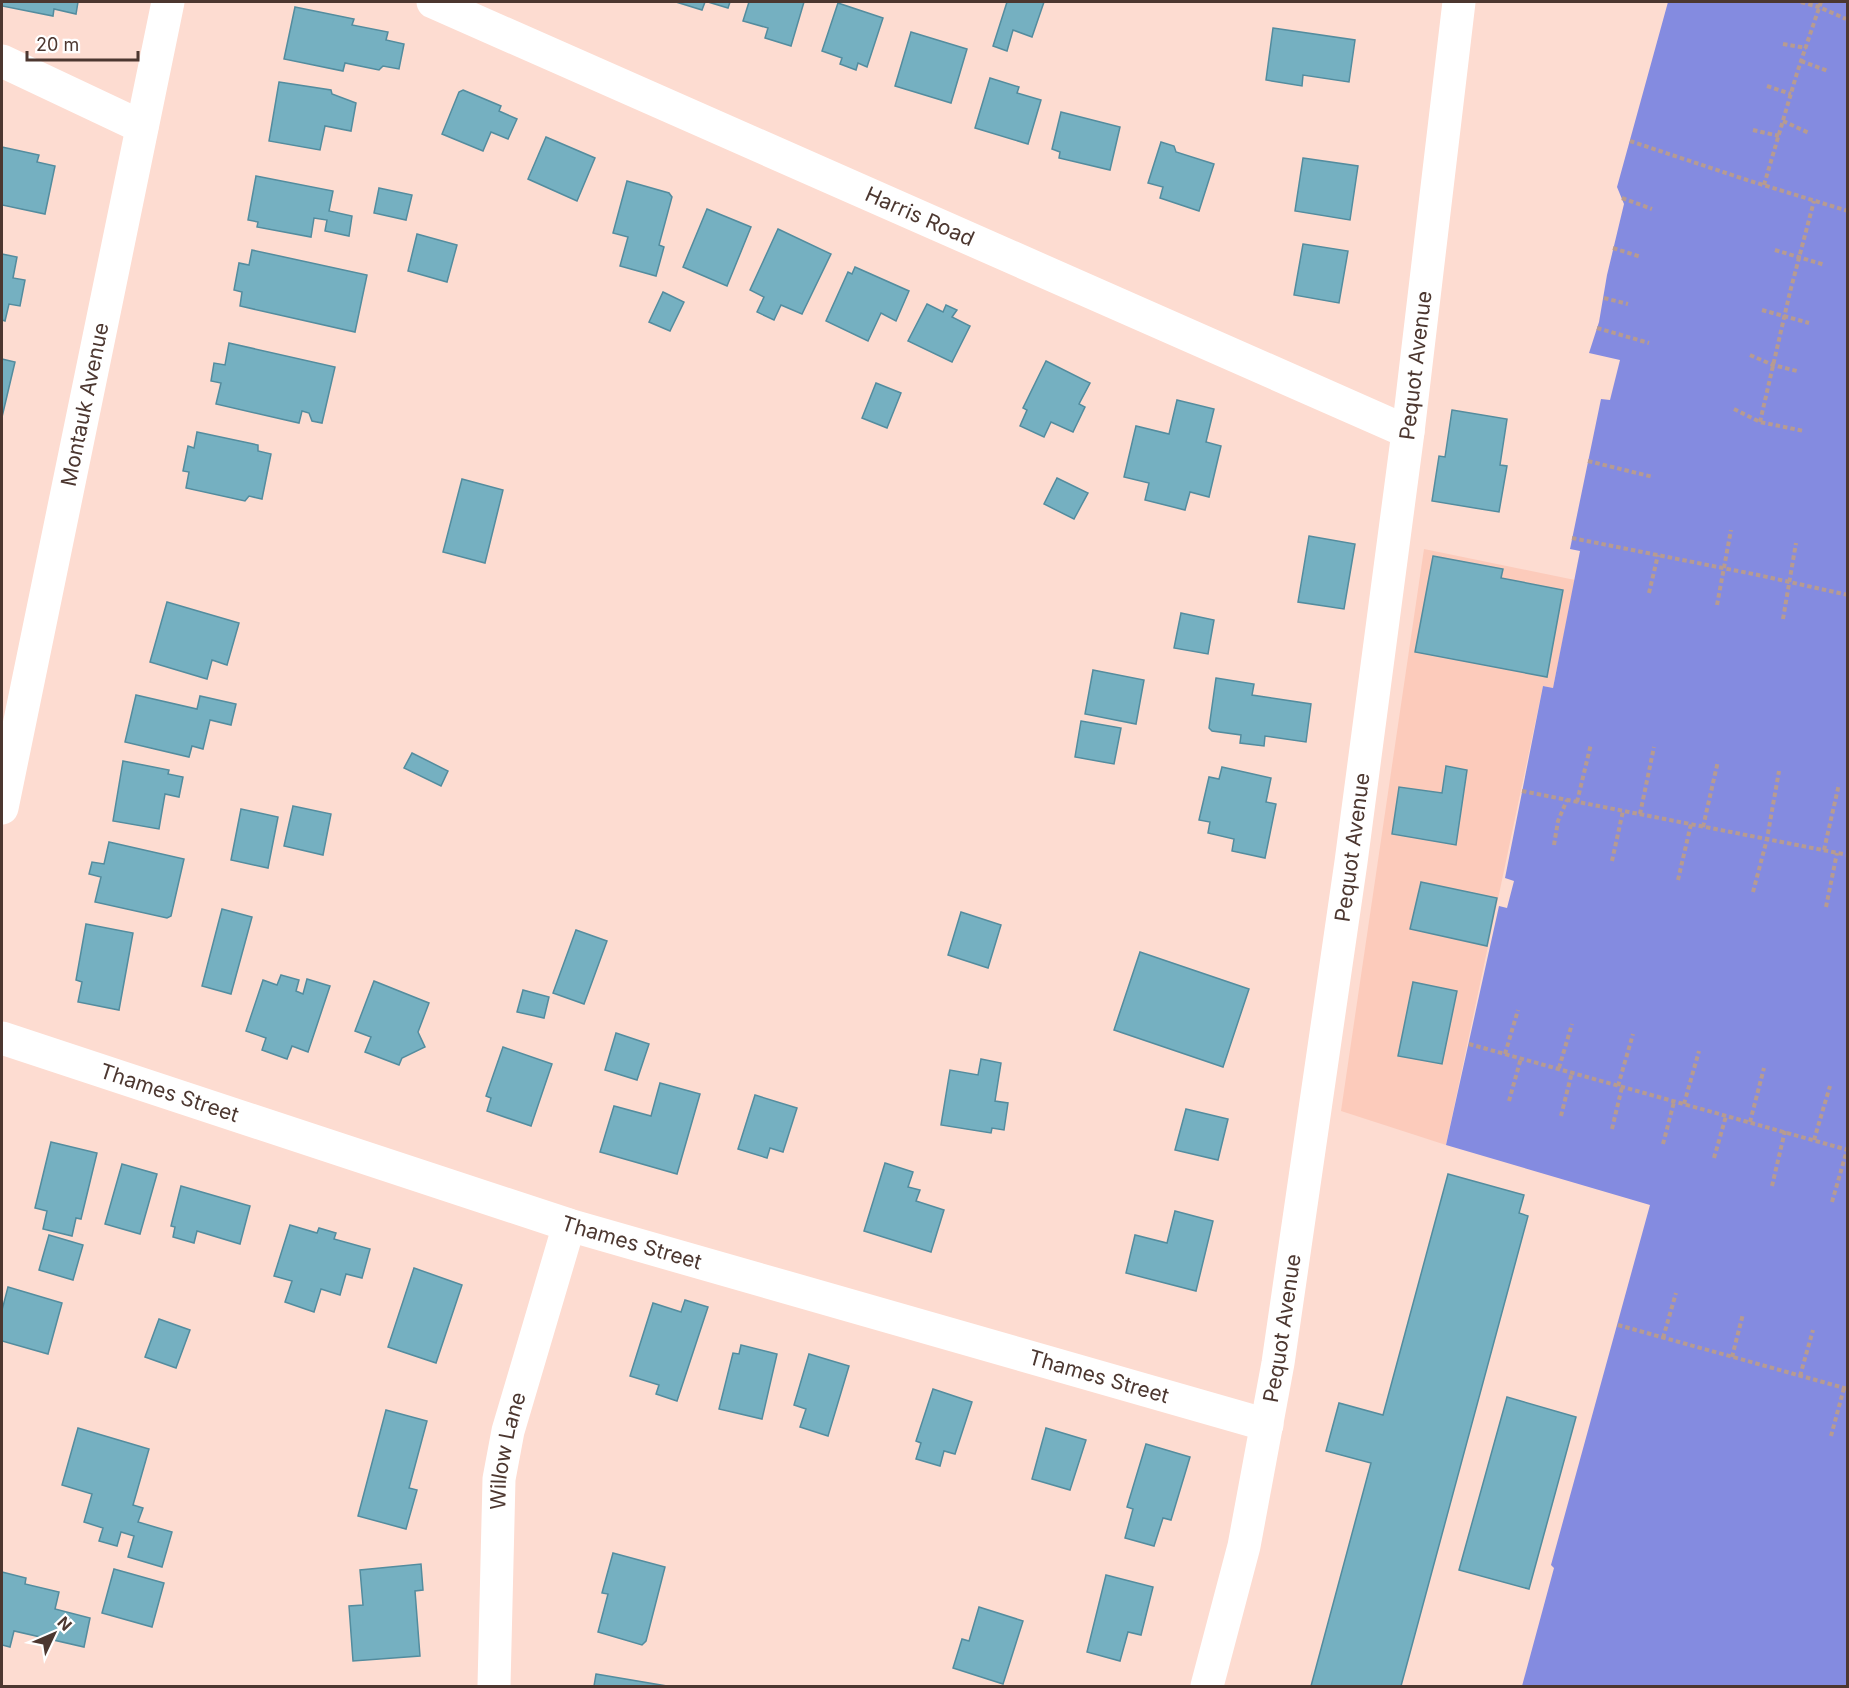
<svg xmlns="http://www.w3.org/2000/svg" width="1849" height="1688" viewBox="0 0 1849 1688" font-family="Inter,sans-serif">
<style>
.built{fill:#fccbbb}
.water{fill:#848be0}
.building{fill:#75b0c1;stroke:#538c9e;stroke-width:1.5}
.lines{fill:none;stroke-linecap:round;stroke-linejoin:round}
.path{stroke:#b79b91;stroke-width:4;stroke-dasharray:4.5 3;stroke-linecap:butt}
.minor{stroke:#fff;stroke-width:33}
.tertiary{stroke:#fff;stroke-width:33}
.labels{text-anchor:middle;stroke-width:4.5;stroke-linejoin:round;paint-order:stroke}
.street-label{font-size:21px;fill:#4c3730;stroke:#fff}
</style>
<rect width="100%" height="100%" fill="#fddcd1"/>
<polygon class="built" points="1424,549 1575,580 1553,688 1543,686 1446,1145 1341,1111"/>
<polygon class="water" points="1668,2 1847,2 1847,1686 1522,1686 1554,1568 1551,1565 1650,1205 1446,1145 1499,906 1507,908 1514,881 1505,878 1543,686 1553,688 1580,551 1570,549 1601,399 1610,400 1620,360 1589,353 1599,322 1607,275 1624,204 1617,187"/>
<g class="building">
<polygon points="2,2 78,2 76,14 54,9 53,16 2,6"/>
<polygon points="676,2 705,2 702,10"/>
<polygon points="708,2 730,2 728,8"/>
<polygon points="749,2 804,2 791,46 765,38 768,28 743,21"/>
<polygon points="1007,2 1044,2 1032,37 1013,30 1007,51 993,46"/>
<polygon points="838,3 883,18 867,67 858,63 856,70 840,64 842,58 822,51"/>
<polygon points="295,7 354,19 352,25 388,32 386,40 404,44 399,69 383,66 379,70 345,63 343,71 284,59"/>
<polygon points="1273,28 1355,40 1349,82 1303,75 1302,86 1266,80"/>
<polygon points="911,32 967,49 951,103 895,86"/>
<polygon points="990,78 1019,87 1017,93 1041,100 1028,144 975,128"/>
<polygon points="279,82 331,90 332,94 356,103 351,131 325,126 320,150 269,141"/>
<polygon points="463,90 501,106 499,111 517,119 508,139 491,132 483,151 442,134 459,92"/>
<polygon points="1061,112 1120,127 1110,170 1059,158 1060,152 1052,149"/>
<polygon points="546,137 595,158 577,201 528,179"/>
<polygon points="1161,142 1174,146 1176,152 1214,164 1199,211 1160,198 1163,187 1148,183"/>
<polygon points="2,147 39,155 37,162 55,166 45,214 2,205"/>
<polygon points="1303,158 1358,166 1350,220 1295,211"/>
<polygon points="256,176 333,191 329,211 352,216 349,236 325,231 327,220 314,218 311,237 257,227 258,222 248,220"/>
<polygon points="627,181 669,193 672,197 659,245 664,247 656,276 620,266 628,237 613,233"/>
<polygon points="379,188 412,195 406,220 374,213"/>
<polygon points="707,209 751,227 727,286 683,267"/>
<polygon points="778,229 831,254 802,314 781,305 774,320 757,312 764,297 750,290"/>
<polygon points="417,234 457,245 447,282 408,271"/>
<polygon points="1303,244 1348,251 1339,303 1294,295"/>
<polygon points="252,250 367,275 355,332 240,306 242,292 234,290 239,263 249,265"/>
<polygon points="2,254 17,257 13,278 25,280 20,306 9,304 5,321 2,320"/>
<polygon points="855,267 909,291 896,321 881,313 868,341 826,321 848,272 852,274"/>
<polygon points="663,292 684,302 670,331 649,322"/>
<polygon points="927,304 943,312 946,305 957,310 952,317 970,326 952,362 908,341"/>
<polygon points="229,343 335,367 322,423 312,421 309,413 302,411 299,423 216,404 221,383 211,381 214,363 225,365"/>
<polygon points="2,359 15,362 2,417"/>
<polygon points="1046,361 1090,383 1079,404 1085,407 1073,432 1051,422 1044,437 1020,426 1027,410 1023,408"/>
<polygon points="876,383 901,393 887,428 862,418"/>
<polygon points="1177,400 1214,409 1206,442 1221,446 1209,497 1190,492 1185,510 1145,500 1149,483 1124,477 1136,426 1169,434"/>
<polygon points="1452,410 1507,419 1500,465 1507,466 1499,512 1432,501 1439,456 1445,457"/>
<polygon points="197,432 258,445 258,451 271,454 262,499 249,496 245,501 186,488 189,472 183,471 188,446 194,448"/>
<polygon points="1057,478 1088,493 1074,519 1044,504"/>
<polygon points="462,479 503,490 485,563 443,552"/>
<polygon points="1309,536 1355,544 1344,609 1298,602"/>
<polygon points="1433,556 1503,569 1501,578 1563,590 1547,677 1415,652"/>
<polygon points="167,602 239,623 227,665 212,660 207,679 150,662"/>
<polygon points="1181,613 1214,620 1208,654 1174,648"/>
<polygon points="1093,670 1144,680 1136,724 1085,714"/>
<polygon points="1216,678 1254,684 1252,695 1311,704 1306,742 1265,736 1264,746 1240,743 1241,735 1212,731 1209,728"/>
<polygon points="136,695 197,709 200,696 236,704 231,725 210,720 203,749 192,746 189,757 125,742"/>
<polygon points="1081,721 1121,728 1114,764 1075,757"/>
<polygon points="412,753 448,771 441,786 404,768"/>
<polygon points="123,761 169,770 168,774 183,777 179,797 165,794 159,829 113,821"/>
<polygon points="1446,766 1467,770 1456,845 1392,834 1399,787 1442,793"/>
<polygon points="1222,767 1271,778 1266,802 1276,804 1265,858 1232,851 1234,839 1208,833 1210,822 1199,820 1209,777 1219,779"/>
<polygon points="293,806 331,814 323,855 284,846"/>
<polygon points="241,809 278,817 268,868 231,860"/>
<polygon points="109,842 184,859 171,916 167,918 95,902 101,877 89,874 92,862 104,864"/>
<polygon points="1421,882 1497,898 1487,946 1410,929"/>
<polygon points="222,909 252,917 231,994 202,986"/>
<polygon points="961,912 1001,925 988,968 948,955"/>
<polygon points="86,924 133,933 119,1010 78,1002 82,982 76,980"/>
<polygon points="576,930 607,941 584,1004 553,993"/>
<polygon points="1140,952 1249,989 1223,1067 1114,1030"/>
<polygon points="281,975 299,980 296,991 303,994 307,979 330,986 308,1052 292,1046 287,1059 262,1050 266,1038 246,1031 263,980 277,985"/>
<polygon points="374,981 429,1003 418,1032 425,1047 402,1058 399,1065 365,1052 371,1037 355,1031"/>
<polygon points="1413,982 1457,991 1442,1064 1398,1056"/>
<polygon points="523,990 549,997 544,1018 517,1012"/>
<polygon points="616,1033 649,1044 637,1080 605,1070"/>
<polygon points="503,1047 552,1064 531,1126 487,1111 491,1098 486,1096"/>
<polygon points="981,1059 1001,1063 995,1101 1008,1103 1004,1130 992,1128 991,1133 941,1125 950,1070 978,1075"/>
<polygon points="660,1083 700,1094 677,1174 600,1152 614,1106 651,1116"/>
<polygon points="755,1095 797,1108 783,1152 770,1148 767,1158 738,1149"/>
<polygon points="1186,1109 1228,1119 1218,1160 1175,1150"/>
<polygon points="51,1142 97,1153 81,1219 76,1218 72,1236 43,1229 47,1211 35,1208"/>
<polygon points="885,1163 913,1172 908,1187 920,1190 916,1201 944,1210 931,1252 864,1231"/>
<polygon points="122,1164 157,1174 140,1234 105,1224"/>
<polygon points="1448,1174 1524,1195 1519,1213 1528,1216 1401,1686 1311,1686 1371,1463 1326,1451 1339,1403 1383,1415"/>
<polygon points="181,1186 250,1206 240,1244 197,1231 194,1243 173,1237 175,1227 171,1226"/>
<polygon points="1175,1211 1213,1221 1196,1291 1126,1273 1135,1235 1167,1243"/>
<polygon points="290,1225 317,1233 319,1228 336,1233 334,1239 370,1249 362,1278 346,1274 340,1295 321,1289 314,1312 285,1302 292,1281 274,1276"/>
<polygon points="49,1235 83,1245 73,1280 39,1270"/>
<polygon points="414,1268 462,1285 436,1363 388,1347"/>
<polygon points="8,1287 62,1303 48,1354 2,1341 2,1310"/>
<polygon points="685,1300 708,1307 677,1401 656,1394 659,1385 630,1376 653,1303 681,1312"/>
<polygon points="159,1319 190,1330 176,1368 145,1357"/>
<polygon points="741,1345 777,1354 762,1419 719,1409 733,1353 739,1354"/>
<polygon points="809,1354 849,1366 828,1436 800,1427 806,1409 794,1405"/>
<polygon points="933,1389 972,1402 955,1454 944,1451 940,1466 916,1459 921,1443 916,1441"/>
<polygon points="1507,1397 1576,1417 1529,1589 1459,1570"/>
<polygon points="386,1410 427,1421 409,1488 417,1490 406,1529 358,1516"/>
<polygon points="78,1428 149,1449 133,1505 143,1508 138,1522 172,1532 162,1567 128,1557 134,1536 121,1532 117,1546 99,1541 103,1528 84,1522 92,1494 62,1485"/>
<polygon points="1046,1428 1086,1440 1070,1490 1032,1479"/>
<polygon points="1146,1444 1190,1457 1171,1520 1163,1518 1154,1546 1125,1538 1133,1509 1127,1507"/>
<polygon points="613,1553 665,1567 646,1641 642,1645 598,1632 608,1594 602,1593"/>
<polygon points="421,1564 423,1590 415,1591 420,1656 353,1661 349,1606 363,1605 360,1570"/>
<polygon points="114,1569 164,1583 152,1627 102,1613"/>
<polygon points="2,1572 26,1578 25,1584 59,1592 55,1609 90,1618 84,1647 14,1631 10,1647 2,1645"/>
<polygon points="1106,1575 1153,1587 1141,1635 1128,1632 1120,1661 1087,1652"/>
<polygon points="979,1607 1023,1621 1003,1684 953,1668 962,1639 969,1641"/>
<polygon points="596,1674 667,1686 594,1686"/>
</g>
<g class="lines">
<g class="path">
<polyline points="1801,2 1819,7 1846,19"/>
<polyline points="1783,44 1806,48"/>
<polyline points="1801,61 1828,71"/>
<polyline points="1767,86 1791,94"/>
<polyline points="1783,121 1809,133"/>
<polyline points="1753,130 1779,136"/>
<polyline points="1630,141 1747,180 1848,211"/>
<polyline points="1764,185 1797,73 1821,2"/>
<polyline points="1622,198 1652,209"/>
<polyline points="1613,248 1641,257"/>
<polyline points="1775,250 1825,265"/>
<polyline points="1604,298 1628,304"/>
<polyline points="1762,310 1809,323"/>
<polyline points="1597,328 1649,343"/>
<polyline points="1750,355 1773,365 1797,371"/>
<polyline points="1734,409 1760,422 1804,431"/>
<polyline points="1760,422 1790,292 1814,201"/>
<polyline points="1588,461 1653,477"/>
<polyline points="1572,538 1758,575 1848,595"/>
<polyline points="1649,593 1658,555"/>
<polyline points="1717,605 1731,530"/>
<polyline points="1783,619 1796,543"/>
<polyline points="1522,791 1848,855"/>
<polyline points="1577,802 1591,744"/>
<polyline points="1640,814 1654,747"/>
<polyline points="1703,827 1718,761"/>
<polyline points="1554,845 1558,821 1567,800"/>
<polyline points="1824,850 1839,784"/>
<polyline points="1612,861 1623,811"/>
<polyline points="1678,880 1691,824"/>
<polyline points="1753,892 1767,839 1779,771"/>
<polyline points="1826,907 1837,853"/>
<polyline points="1469,1044 1848,1150"/>
<polyline points="1505,1054 1518,1010"/>
<polyline points="1559,1068 1572,1024"/>
<polyline points="1618,1086 1633,1034"/>
<polyline points="1509,1101 1521,1058"/>
<polyline points="1684,1104 1699,1051"/>
<polyline points="1561,1116 1572,1072"/>
<polyline points="1750,1122 1764,1068"/>
<polyline points="1612,1129 1622,1087"/>
<polyline points="1814,1140 1830,1086"/>
<polyline points="1663,1144 1674,1102"/>
<polyline points="1714,1158 1726,1116"/>
<polyline points="1772,1186 1785,1131"/>
<polyline points="1832,1202 1847,1150"/>
<polyline points="1618,1325 1848,1389"/>
<polyline points="1663,1338 1676,1293"/>
<polyline points="1732,1357 1743,1314"/>
<polyline points="1800,1376 1813,1330"/>
<polyline points="1831,1436 1844,1388"/>
</g>
<g class="minor">
<path id="s1" d="M433,2l975,430"/>
<polyline points="2,61 142,127"/>
<path id="s2" d="M2,1038l567,187 698,200"/>
<path id="s3" d="M494,1686l5,-207 9,-48 61,-206"/>
</g>
<g class="tertiary">
<path id="s4" d="M2,808l166,-806"/>
<path id="s5" d="M1207,1686l37,-140 34,-183 73,-501 57,-430 51,-430"/>
</g>
</g>
<g class="labels">
<g class="street-label">
<text dy="7" stroke="none"><textPath href="#s1" startOffset="532">Harris Road</textPath></text>
<text dy="7" stroke="none"><textPath href="#s5" startOffset="1338">Pequot Avenue</textPath></text>
<text dy="7" stroke="none"><textPath href="#s4" startOffset="412">Montauk Avenue</textPath></text>
<text dy="7" stroke="none"><textPath href="#s5" startOffset="852">Pequot Avenue</textPath></text>
<text dy="7" stroke="none"><textPath href="#s2" startOffset="176">Thames Street</textPath></text>
<text dy="7" stroke="none"><textPath href="#s2" startOffset="662">Thames Street</textPath></text>
<text dy="7" stroke="none"><textPath href="#s5" startOffset="366">Pequot Avenue</textPath></text>
<text dy="7" stroke="none"><textPath href="#s2" startOffset="1148">Thames Street</textPath></text>
<text dy="7" stroke="none"><textPath href="#s3" startOffset="236">Willow Lane</textPath></text>
</g>
</g>
<rect width="1849" height="1688" fill="none" stroke="#4c3730" stroke-width="6"/>
<g transform="translate(54 1634) rotate(46)" stroke="#ffffff" stroke-width="4.5" paint-order="stroke">
<path d="M0-4.5L10 22L0 15L-10 22Z" fill="#4c3730"/>
<text y="-9" font-size="16" font-weight="bold" text-anchor="middle" fill="#4c3730">N</text>
</g>
<path d="M27 51v9h111v-9" fill="none" stroke="#4c3730" stroke-width="3"/>
<text x="36" y="51" font-size="18" fill="#4c3730" stroke="#ffffff" stroke-width="4.5" paint-order="stroke">20 m</text>
</svg>
